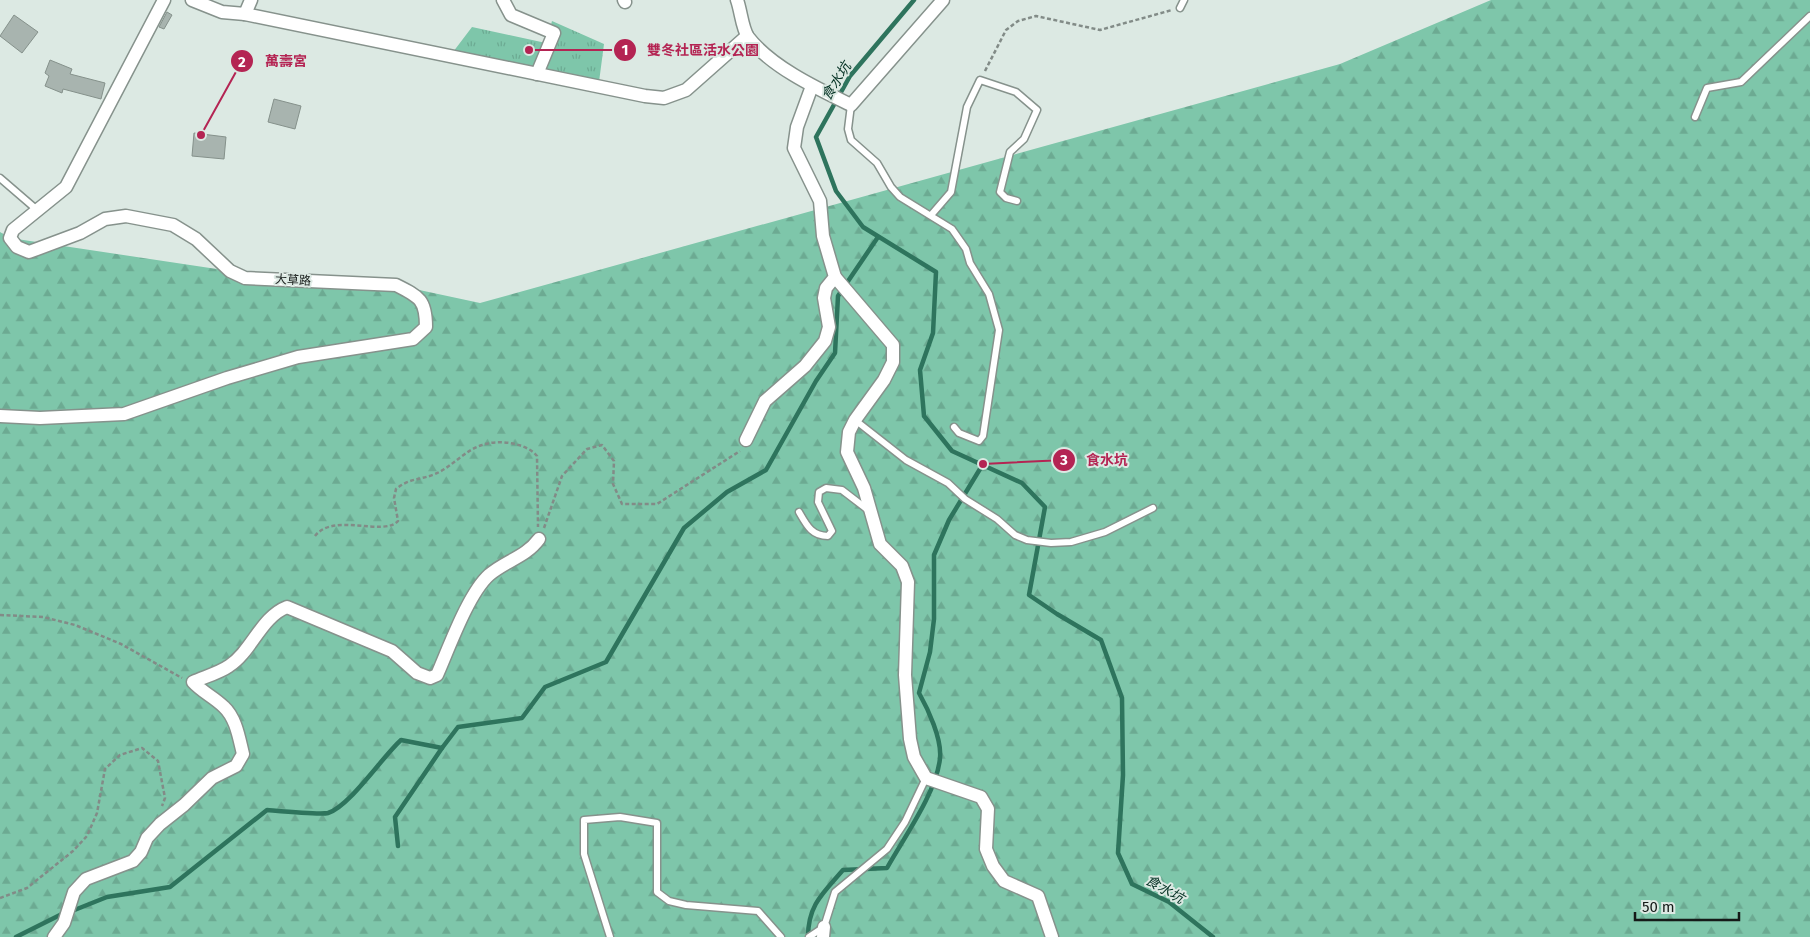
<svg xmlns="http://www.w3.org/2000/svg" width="1810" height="937" viewBox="0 0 1810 937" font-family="'Fira Sans','Noto Sans TC',sans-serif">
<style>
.grass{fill:url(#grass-tufts)}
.forest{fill:url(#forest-firs)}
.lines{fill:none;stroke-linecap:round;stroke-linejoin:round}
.stream{stroke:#2e745d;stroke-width:4.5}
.building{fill:#a8b4af;stroke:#85918b}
.service-casing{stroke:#86928c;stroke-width:9}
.minor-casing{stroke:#86928c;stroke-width:15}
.path{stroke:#828b87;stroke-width:2.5;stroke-dasharray:4 2.5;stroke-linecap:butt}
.service{stroke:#fff;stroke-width:6}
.minor{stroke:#fff;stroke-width:12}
.labels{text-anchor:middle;stroke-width:4;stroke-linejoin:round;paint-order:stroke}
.street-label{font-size:12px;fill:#151a18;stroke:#dce9e3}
.water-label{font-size:14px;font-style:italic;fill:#063325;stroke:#dce9e3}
.leader{fill:none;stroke:#b42453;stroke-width:2}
.callout-dot{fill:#b42453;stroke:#dce9e3;stroke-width:2}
.mark-label{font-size:15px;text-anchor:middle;font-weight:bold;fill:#fff}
.callout-label{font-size:14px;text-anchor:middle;font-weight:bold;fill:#b42453;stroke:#dce9e3;stroke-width:4;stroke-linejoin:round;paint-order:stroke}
</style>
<defs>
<pattern id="grass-tufts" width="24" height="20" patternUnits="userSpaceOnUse" patternTransform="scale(1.25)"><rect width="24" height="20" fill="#7ec6aa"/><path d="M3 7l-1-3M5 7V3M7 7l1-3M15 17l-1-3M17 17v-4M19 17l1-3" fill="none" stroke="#6caa92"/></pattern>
<pattern id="forest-firs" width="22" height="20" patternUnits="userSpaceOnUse" patternTransform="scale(1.25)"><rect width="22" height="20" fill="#7ec6aa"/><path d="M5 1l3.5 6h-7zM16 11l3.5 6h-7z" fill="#6caa92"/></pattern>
</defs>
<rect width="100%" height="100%" fill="#dce9e3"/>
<polygon class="grass" points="552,21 604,44 599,82 450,56 472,27 546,43"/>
<polygon class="forest" points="1491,0 1810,0 1810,937 0,937 0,232 10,238 230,271 396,285 480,303 1340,64"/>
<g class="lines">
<g class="stream">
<polyline points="914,0 850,76 816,137 836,191 863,227 936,272 933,333 920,370 924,416 952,451 1022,483 1045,507 1029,595 1057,614 1101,640 1122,698 1123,775 1118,853 1132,884 1169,902 1213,937"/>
<polyline points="398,846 395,817 442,748"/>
<path d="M72,911l35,-14 63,-10 97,-77c12,1 53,5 61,3 21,-6 55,-57 73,-73l41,8 16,-21 64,-9 23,-31 61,-25 78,-134 43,-36 39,-22 50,-89 19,-28 3,-57 40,-59"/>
<polyline points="16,937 64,913"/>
<path d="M808,937c0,-32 15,-44 35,-67l44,-2c16,-29 50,-76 53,-110 2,-19 -12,-49 -21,-65l11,-41 4,-33v-64l15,-35 34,-56"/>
</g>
</g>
<g class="building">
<polygon points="167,12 172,15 164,29 159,27"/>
<polygon points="14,15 38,32 22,53 0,36"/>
<polygon points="50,60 72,69 70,74 105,83 101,99 63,89 62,93 45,86 49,76 45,73"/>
<polygon points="274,99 301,106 295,129 268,122"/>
<polygon points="194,133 226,137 224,159 192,156"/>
</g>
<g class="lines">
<g class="service-casing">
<g id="service">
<polyline points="1180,8 1184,0"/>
<polyline points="851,105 848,129 851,140 877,163 891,187 900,197 952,229 966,249 970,263 989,294 999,330 983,436 979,441 959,433 954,427"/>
<polyline points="1695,117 1707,88 1741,82 1810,16"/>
<polyline points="0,178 36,209"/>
<polyline points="932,214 951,192 967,107 980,80 1016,92 1037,110 1024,139 1010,152 1000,192 1006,198 1017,201"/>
<polyline points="855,420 906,460 948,483 965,499 997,519 1015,535 1027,540 1051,543 1071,542 1105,532 1153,508"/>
<path d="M799,512c8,14 13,24 29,24l4,-5 -14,-29 1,-10 7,-4 16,2 26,20"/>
<polyline points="610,937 584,854 584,820 620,817 657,823 657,892 669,901 686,905 758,911 781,937"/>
<polyline points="809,937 824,927 835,892 887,849 905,822 926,778"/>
</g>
</g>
<g class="minor-casing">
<g id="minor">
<polyline points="192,0 222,12 245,14 645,96 664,98 686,90 747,36"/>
<polyline points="503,0 511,15 554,33 537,74"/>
<polyline points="624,0 625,2"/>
<path d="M737,0c4,11 5,28 11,37 23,30 70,52 103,68l92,-105"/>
<polyline points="245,14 251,0"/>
<polyline points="835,277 893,345 893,362 884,380 855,420 849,432 847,452 864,488 880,544 902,566 908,582 905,675 910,739 914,757 926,778 981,797 988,809 986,849 993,866 1004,881 1038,896 1052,937"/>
<path d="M0,416l40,2 84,-4 103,-36 71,-21 115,-18 13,-12c0,-27 -6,-30 -30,-42l-151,-7 -15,-7 -34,-32 -23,-14 -47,-9 -21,3 -25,14 -51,19 -12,-5 -7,-9 3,-8 53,-43 98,-187"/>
<polyline points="746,440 765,401 805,366 825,341 829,327 824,298 826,288 835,277 823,236 820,201 794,148 797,127 812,86"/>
<path d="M54,937l10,-14 10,-31 12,-13 47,-18 8,-9 6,-14 13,-14 24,-19 28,-27 24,-12 7,-12c-4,-16 -7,-36 -19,-47 -10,-10 -22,-15 -31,-25 11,-5 26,-9 36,-16 23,-15 32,-49 58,-59l105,44 25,22 13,5 7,-3c12,-27 31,-81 52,-100 16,-14 37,-18 50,-36"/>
<polyline points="823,937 824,927"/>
</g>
</g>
<g class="path">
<polyline points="985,71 1006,30 1018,21 1036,16 1100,30 1172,10"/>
<polyline points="544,528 562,476 587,449 602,445 614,461 613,484 622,504 657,504 740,451"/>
<path d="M315,536c18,-24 69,1 83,-15l-4,-23 2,-9c13,-11 25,-9 39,-15 17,-7 30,-24 47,-29 16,-6 45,-2 55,11l1,71"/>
<polyline points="0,615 43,617 75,625 121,644 182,678"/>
<polyline points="0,898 27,888 73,851 87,836 97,813 105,769 120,755 142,748 158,761 165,798 162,806"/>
</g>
<use href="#service" class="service"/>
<use href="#minor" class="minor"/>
</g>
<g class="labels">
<g class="street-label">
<text transform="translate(293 280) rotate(3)" y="4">大草路</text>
</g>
<g class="water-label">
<text transform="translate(836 81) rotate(-58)" y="5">食水坑</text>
<text transform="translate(1165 889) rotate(30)" y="5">食水坑</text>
</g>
</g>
<path class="leader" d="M529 50L625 50M201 135L242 61M983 464L1064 460"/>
<g class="callout-dot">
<circle cx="529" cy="50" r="5"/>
<circle cx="201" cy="135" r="5"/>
<circle cx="983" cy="464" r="5"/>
<circle cx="625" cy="50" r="12"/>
<circle cx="242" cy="61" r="12"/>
<circle cx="1064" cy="460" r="12"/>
</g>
<g class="mark-label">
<text x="625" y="55">1</text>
<text x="242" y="67">2</text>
<text x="1064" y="465">3</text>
</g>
<g class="callout-label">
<text x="703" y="55">雙冬社區活水公園</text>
<text x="286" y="66">萬壽宮</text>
<text x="1107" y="465">食水坑</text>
</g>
<path d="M1635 912v8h104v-8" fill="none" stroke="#151a18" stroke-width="2.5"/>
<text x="1642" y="912" font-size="15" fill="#151a18" stroke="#dce9e3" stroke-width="4" paint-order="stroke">50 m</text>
</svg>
